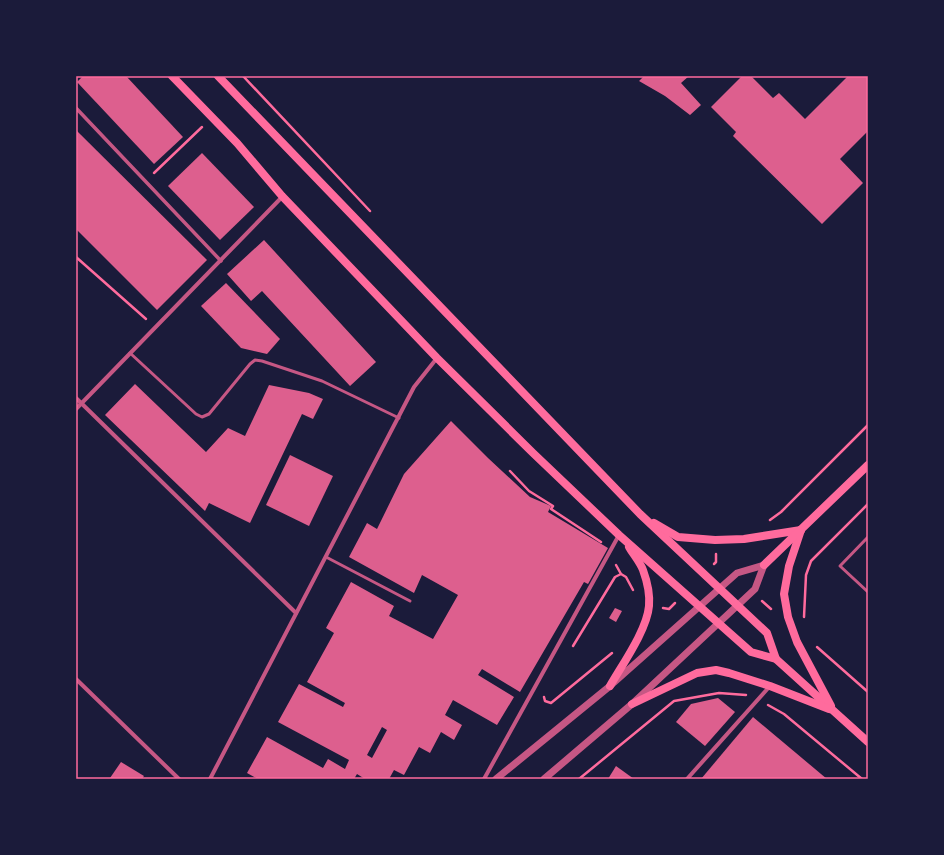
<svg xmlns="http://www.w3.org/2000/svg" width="944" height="855" viewBox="0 0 944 855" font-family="Poppins,sans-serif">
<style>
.building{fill:#dd5f8e;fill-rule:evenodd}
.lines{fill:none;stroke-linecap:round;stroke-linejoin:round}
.path{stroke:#ff6b9d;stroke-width:2.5}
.service{stroke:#c65784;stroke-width:3}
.pedestrian{stroke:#c65784;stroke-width:3.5}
.minor{stroke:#c65784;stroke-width:4}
.tertiary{stroke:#c65784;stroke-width:7}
.secondary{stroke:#ff6b9d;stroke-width:8}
.neatline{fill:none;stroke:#ff6b9d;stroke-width:1.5}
</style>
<rect width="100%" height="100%" fill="#1b1b3a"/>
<g class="building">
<polygon points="83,76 126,76 183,137 154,164 77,82"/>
<polygon points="644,76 689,76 681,83 701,105 690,115 665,96 639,81"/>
<polygon points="742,76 751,76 773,98 779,93 805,119 848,76 868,76 868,131 840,159 863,183 822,224 733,136 736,132 711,107"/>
<polygon points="76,130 207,260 157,310 76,229"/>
<polygon points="202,153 254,207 220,240 168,186"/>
<polygon points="264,240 376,362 350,386 262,291 251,301 227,274"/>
<polygon points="226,283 280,339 267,354 241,348 201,306"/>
<polygon points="135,384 206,452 228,428 245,436 269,385 309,393 323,399 313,419 302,414 250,523 209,503 205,511 105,415"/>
<path d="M451,421l37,37 42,39 21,9 -3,6 60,36 -20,36 -4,-2 -64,110 -38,-23 -4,6 36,22 -17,28 -44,-25 -8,15 17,10 -8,15 -13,-8 -11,21 -11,-6 -15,28 -10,-5 -5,9h-24l-8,-5 -3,5h-96l-11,-6 20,-36 56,31 5,-9 17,10 4,-9 -71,-38 21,-38 44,23 2,-4 -38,-21 27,-49 -8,-5 25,-46 43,24 -5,10 44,23 25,-44 -36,-20 -8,18 -65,-36 18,-34 10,6 27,-55zM382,727l5,3 -15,28 -5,-3z"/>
<polygon points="290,455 333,476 309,526 266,505"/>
<polygon points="615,608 622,611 616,622 609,618"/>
<polygon points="718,698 735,712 705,746 676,722 691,704"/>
<polygon points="753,717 827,779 701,779"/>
<polygon points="121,762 144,776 142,779 110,778"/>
<polygon points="616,766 634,779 608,779"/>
</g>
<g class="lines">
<g class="path">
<polyline points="243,76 370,211"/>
<polyline points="154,173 202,127"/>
<polyline points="76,257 146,319"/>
<polyline points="510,471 529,491 553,506 551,509 601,542"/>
<polyline points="770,520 781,512 868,425"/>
<polyline points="714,564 716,562 716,554"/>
<polyline points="616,565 621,574 626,577 633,590"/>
<polyline points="762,601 771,609"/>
<polyline points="663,608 669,609 675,603"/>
<polyline points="804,617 806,575 811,561 868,504"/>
<polyline points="573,646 615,577 621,574"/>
<polyline points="817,647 868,692"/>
<polyline points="544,697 545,701 551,703 612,653"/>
<polyline points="768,705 784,714 862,779"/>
<polyline points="579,779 674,701 719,693 746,695"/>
</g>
<g class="service">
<polyline points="130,353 196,414 202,417 209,414 250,364 255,360 262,361 322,381 399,418"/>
<polyline points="868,537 840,566 868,592"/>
<polyline points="326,557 410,601"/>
</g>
<polyline class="pedestrian" points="76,108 221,261"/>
<g class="minor">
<polyline points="76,398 296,613"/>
<polyline points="76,409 282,197"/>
<polyline points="76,679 179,779"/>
<polyline points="210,779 414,387 437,358"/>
<polyline points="484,779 619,535"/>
<polyline points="687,779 770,686"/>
</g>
<g class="tertiary">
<polyline points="496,779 610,686 737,573 764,565"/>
<polyline points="544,779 632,704 755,589 764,565"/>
</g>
<g class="secondary">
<polyline points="172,76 237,143 282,196 437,358 533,453 619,535 751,652 776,659 868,742"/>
<polyline points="218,76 640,514 767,633 776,659"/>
<polyline points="654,523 678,537 715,540 744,539 801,530"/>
<polyline points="801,530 789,566 784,594 788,617 797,642 831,706"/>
<polyline points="764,565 868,465"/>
<path d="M610,686c12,-21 37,-56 39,-80 1,-11 -2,-25 -6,-36 -3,-8 -10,-16 -14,-23"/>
<polyline points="632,704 697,673 716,670 729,673 770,686 829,709"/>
</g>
</g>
<rect width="944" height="855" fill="none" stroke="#1b1b3a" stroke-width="154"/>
<rect x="77" y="77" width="790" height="701" class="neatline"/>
</svg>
